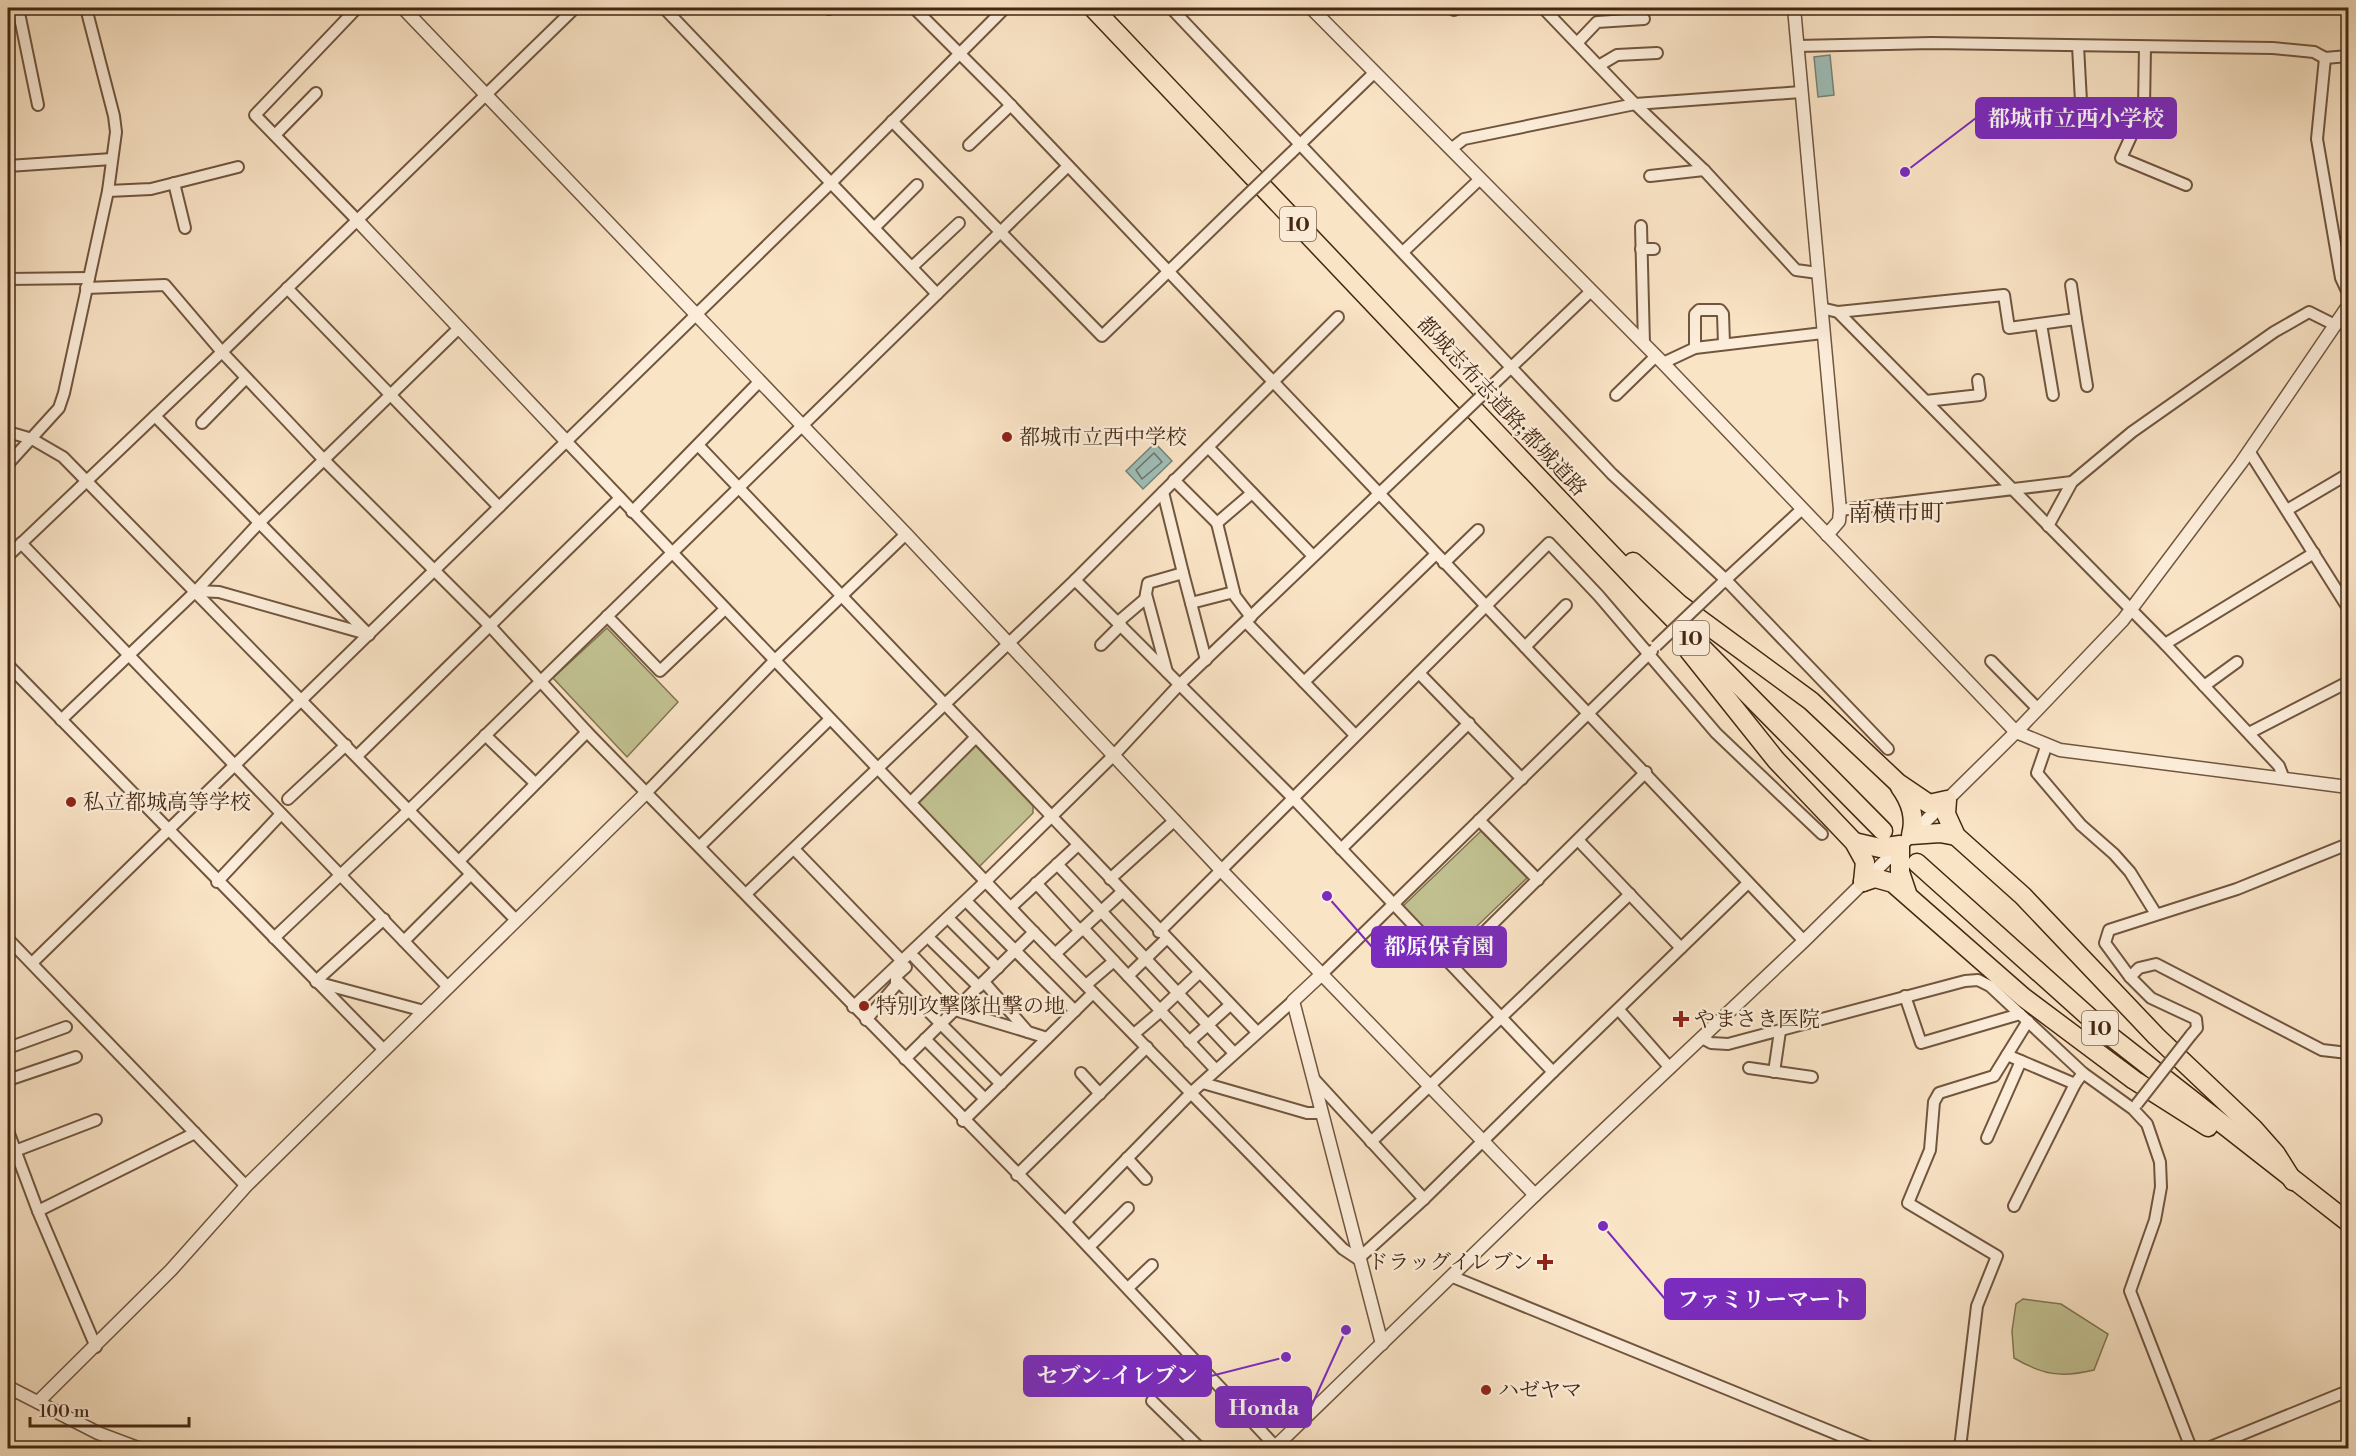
<svg xmlns="http://www.w3.org/2000/svg" width="2356" height="1456" viewBox="0 0 2356 1456" font-family="'Libre Bodoni','Noto Serif JP',serif">
<style>
.green{fill:#c2c292;stroke:#827452;stroke-width:1.5}
.water{fill:#9ebeb8;stroke:#7a8275;stroke-width:1.5}
.lines{fill:none;stroke-linecap:round;stroke-linejoin:round}
.shore{stroke:#707264;stroke-width:1.5}
.minor-casing{stroke:#71563e;stroke-width:14}
.tertiary-casing{stroke:#71563e;stroke-width:15}
.motorway-casing{stroke:#432711;stroke-width:21}
.minor{stroke:#fcedda;stroke-width:10}
.tertiary{stroke:#fcedda;stroke-width:12}
.motorway{stroke:#fae4c6;stroke-width:18}
.minor-bridge-casing{stroke:#71563e;stroke-width:14;stroke-linecap:butt}
.minor-bridge{stroke:#fcedda;stroke-width:10}
.poi-dot{fill:#8f2418;stroke:#fcedda;stroke-width:2}
.labels{text-anchor:middle;stroke-width:5;stroke-linejoin:round;paint-order:stroke}
.shield{fill:#fcedda;stroke:#7a624d;stroke-width:1.5}
.shield-label{font-size:20px;font-weight:bold;fill:#432711}
.street-label{font-size:21px;fill:#432711;stroke:#fcedda}
.poi-label{font-size:21px;fill:#432711;stroke:#fcedda;text-anchor:start}
.quarter-label{font-size:24px;fill:#432711;stroke:#fcedda}
.leader{fill:none;stroke:#7b2cbf;stroke-width:2}
.callout-dot{fill:#7b2cbf;stroke:#fcedda;stroke-width:2}
.callout{fill:#7b2cbf;stroke:#7b2cbf;stroke-width:2}
.callout-label{font-size:22px;text-anchor:middle;font-weight:bold;fill:#fff}
</style>
<rect width="100%" height="100%" fill="#fae4c6"/>
<filter id="stains"><feTurbulence type="fractalNoise" baseFrequency=".00333" numOctaves="4"/><feColorMatrix values="0 0 0 0 .2 0 0 0 0 .09 0 0 0 0 .02 0 0 0 .5 -.17"/></filter>
<radialGradient id="worn" r=".72"><stop offset=".6" stop-color="#630" stop-opacity="0"/><stop offset="1" stop-color="#630" stop-opacity=".3"/></radialGradient>
<g class="green">
<polygon points="607,628 678,702 627,757 553,678"/>
<polygon points="973,743 1033,806 1033,813 979,867 915,801"/>
<polygon points="1481,831 1527,878 1448,954 1403,906"/>
<path d="M2023,1299l38,5 47,30 -14,36c-33,8 -51,5 -80,-12l-2,-27 4,-27z"/>
</g>
<g class="water">
<polygon points="1830,55 1834,95 1818,97 1814,57"/>
<polygon points="1155,443 1172,461 1143,489 1126,471"/>
</g>
<g class="lines">
<polygon class="shore" points="1154,453 1162,462 1142,479 1136,470"/>
<g class="minor-casing">
<g id="minor">
<polyline points="18,8 38,105"/>
<polyline points="357,8 255,115 357,220"/>
<polyline points="664,8 937,294"/>
<polyline points="914,8 1002,96 1804,941"/>
<polyline points="1171,8 1612,474 1726,580 1888,749"/>
<polyline points="1454,8 1454,10"/>
<polyline points="1543,8 1635,104 1704,170 1796,270 1818,273"/>
<polyline points="829,9 831,8"/>
<polyline points="1578,42 1597,22 1644,19"/>
<polyline points="1797,46 1932,43 2273,48 2314,52 2325,58 2348,56"/>
<polyline points="2078,46 2082,120"/>
<polyline points="2145,47 2144,108 2121,158 2186,185"/>
<polyline points="2325,58 2317,139 2341,278 2348,293"/>
<polyline points="1600,65 1617,55 1657,53"/>
<polyline points="892,121 1102,336 1242,200"/>
<polyline points="275,135 316,93"/>
<polyline points="969,145 1011,105"/>
<polyline points="1451,149 1464,139 1635,104 1801,92"/>
<polyline points="1291,153 1375,72"/>
<polyline points="8,166 112,159"/>
<polyline points="1650,176 1704,170"/>
<polyline points="174,183 185,228"/>
<polyline points="108,191 151,189 238,167"/>
<polyline points="1641,226 1644,344"/>
<polyline points="874,228 917,185"/>
<polyline points="1641,249 1654,249"/>
<polyline points="1404,251 1480,179"/>
<polyline points="912,267 959,223"/>
<polyline points="8,279 89,278"/>
<polyline points="2071,285 2076,319"/>
<polyline points="86,288 165,285 222,352 325,461 490,626 587,732 1065,1222 1277,1448"/>
<polyline points="287,288 499,507"/>
<polyline points="1821,308 1838,312 2165,644 2279,766 2284,779"/>
<polyline points="1838,312 2004,295 2009,328 2076,319 2087,386"/>
<polyline points="2041,324 2053,395"/>
<polyline points="1695,348 1695,314 1699,310 1720,310 1723,314 1724,344"/>
<polyline points="1663,363 1695,348 1823,333"/>
<polyline points="1502,376 1591,291"/>
<polyline points="1616,395 1656,356"/>
<polyline points="1926,401 1980,395 1978,380"/>
<polyline points="155,416 369,635"/>
<polyline points="202,423 246,378"/>
<polyline points="8,432 32,439 63,457 516,920"/>
<polyline points="566,441 1026,924 1343,1249 1358,1259 1424,1199 1553,1072 1292,797 1075,580"/>
<polyline points="698,445 1257,1032"/>
<polyline points="1208,447 1313,556"/>
<polyline points="2249,451 2348,608"/>
<polyline points="8,464 59,408 64,393 108,191 116,132 114,116 86,8"/>
<polyline points="1174,480 1217,523 1252,493"/>
<polyline points="1163,492 1183,573"/>
<polyline points="1840,510 2072,482"/>
<polyline points="2287,510 2348,474"/>
<polyline points="632,512 759,382"/>
<polyline points="1217,523 1235,596 1251,617"/>
<polyline points="2048,526 2072,482 2132,432 2274,332 2309,312 2335,325"/>
<polyline points="21,543 448,987"/>
<polyline points="8,556 222,352 575,8"/>
<polyline points="1444,563 1478,530"/>
<polyline points="1721,584 1802,509"/>
<polyline points="196,591 219,592 367,634"/>
<polyline points="1146,594 1167,672"/>
<polyline points="1191,603 1234,592"/>
<polyline points="607,616 660,671 725,609"/>
<polyline points="1118,622 1145,599 1148,583 1183,573 1206,660"/>
<polyline points="1246,622 1355,735"/>
<polyline points="2165,644 2314,553"/>
<polyline points="1101,645 1121,625"/>
<polyline points="1525,647 1566,605"/>
<polyline points="1991,661 2038,709"/>
<polyline points="8,665 384,1050"/>
<polyline points="1419,673 1522,779"/>
<polyline points="1304,682 1436,554"/>
<polyline points="2204,686 2237,662"/>
<polyline points="61,720 196,591 259,523 459,328"/>
<polyline points="2249,733 2348,682"/>
<polyline points="485,735 535,783"/>
<polyline points="2046,747 2037,773 2081,825 2114,854 2130,872 2156,914"/>
<polyline points="357,756 620,498"/>
<polyline points="646,793 774,661 906,534"/>
<polyline points="288,799 346,745"/>
<polyline points="911,802 976,737"/>
<polyline points="1479,820 1538,880"/>
<polyline points="1578,840 1681,948"/>
<polyline points="2348,844 2237,889 2109,930 2105,943 2130,977 2139,968 2156,964 2322,1050 2348,1053"/>
<polyline points="700,846 830,719"/>
<polyline points="794,849 902,961"/>
<polyline points="1341,849 1469,723"/>
<polyline points="459,861 587,732"/>
<polyline points="1057,864 1234,1053"/>
<polyline points="1110,879 1175,820"/>
<polyline points="217,882 281,814"/>
<polyline points="1036,883 1080,931"/>
<polyline points="747,893 1075,580 1338,317"/>
<polyline points="970,905 1075,1011"/>
<polyline points="1011,907 1078,845"/>
<polyline points="952,922 998,968"/>
<polyline points="1083,928 1216,1070"/>
<polyline points="1159,932 1549,543 1599,596 1716,733 1822,834"/>
<polyline points="274,938 409,810 1068,166"/>
<polyline points="8,939 246,1186"/>
<polyline points="404,941 471,874"/>
<polyline points="932,941 979,987"/>
<polyline points="1055,954 1122,892"/>
<polyline points="915,958 960,1005"/>
<polyline points="32,963 831,183 1005,8"/>
<polyline points="1452,964 1646,772"/>
<polyline points="1322,974 1652,651"/>
<polyline points="1128,976 1166,939"/>
<polyline points="2130,977 2151,998 2196,1019 2197,1028 2191,1035"/>
<polyline points="896,979 1001,1084"/>
<polyline points="316,981 384,919"/>
<polyline points="316,982 424,1011"/>
<polyline points="984,982 1028,1032 1047,1038"/>
<polyline points="1086,985 1114,961"/>
<polyline points="1905,996 1921,1043 2020,1014"/>
<polyline points="853,1007 987,880 1114,755 1179,685 1454,422"/>
<polyline points="955,1010 1028,1032"/>
<polyline points="1160,1010 1199,973"/>
<polyline points="1619,1010 1670,1068"/>
<polyline points="866,1020 896,985 896,976 906,967"/>
<polyline points="1134,1034 1161,1011"/>
<polyline points="1702,1038 1711,1043 1728,1044 1965,981 1978,980 1990,986 2083,1073"/>
<polyline points="925,1039 985,1099"/>
<polyline points="1189,1042 1230,1005"/>
<polyline points="8,1048 66,1027"/>
<polyline points="2007,1055 2075,1084 2083,1073 2133,1109 2147,1124 2160,1162 2161,1187 2155,1220 2130,1291 2191,1448"/>
<polyline points="905,1059 1034,932"/>
<polyline points="1749,1068 1812,1077"/>
<polyline points="1553,1072 1748,883"/>
<polyline points="1774,1072 1780,1031"/>
<polyline points="1081,1073 1100,1094"/>
<polyline points="1314,1079 1424,1199"/>
<polyline points="8,1080 76,1057"/>
<polyline points="1203,1083 1307,1113 1322,1113"/>
<polyline points="963,1121 1093,993"/>
<polyline points="8,1131 38,1211 96,1347"/>
<polyline points="1987,1138 2021,1061"/>
<polyline points="1371,1142 1630,894"/>
<polyline points="15,1151 96,1120"/>
<polyline points="1127,1158 1146,1179"/>
<polyline points="1017,1175 1147,1047"/>
<polyline points="2014,1206 2075,1084"/>
<polyline points="38,1211 195,1133"/>
<polyline points="1065,1222 1192,1092 1293,1001"/>
<polyline points="1089,1247 1128,1208"/>
<polyline points="1453,1277 1871,1448"/>
<polyline points="1128,1288 1152,1265"/>
<polyline points="1152,1401 1200,1448"/>
<polyline points="1960,1448 1977,1306 1997,1256 1908,1203 1930,1150 1934,1102 1939,1093 1994,1076 2028,1021"/>
<polyline points="2208,1448 2348,1391"/>
</g>
</g>
<g class="tertiary-casing">
<g id="tertiary">
<polyline points="403,8 906,534 1221,870 1535,1195"/>
<polyline points="1311,8 1663,363 2016,732 2060,750 2348,787"/>
<polyline points="1794,8 1840,510 1839,521 1827,535"/>
<polyline points="357,220 566,441"/>
<polyline points="1322,974 1293,1001 1382,1344"/>
<polyline points="8,1387 98,1433 138,1448"/>
<polyline points="38,1402 171,1270 246,1186 646,793"/>
<polyline points="1274,1448 1535,1195 1804,941 2016,732 2123,620 2241,463 2348,306"/>
</g>
</g>
<g class="motorway-casing">
<g id="motorway">
<polyline points="1093,8 1648,593 1883,831"/>
<polyline points="1633,562 1679,604 1811,701 1898,783 1929,804 1947,800 1946,814 1956,836 2023,896 2156,1036 2253,1128 2276,1154 2293,1181"/>
<polyline points="1689,651 1776,760 1854,842 1865,862 1863,882"/>
<path d="M1900,787c11,15 16,30 11,48l29,-2 16,3"/>
<polyline points="1854,842 1880,848 1900,845 1900,872 1907,893"/>
<polyline points="1917,863 2109,1035 2348,1222"/>
<polyline points="1863,882 1875,878 1893,883 2023,997 2134,1080 2208,1127"/>
</g>
</g>
<use href="#minor" class="minor"/>
<use href="#tertiary" class="tertiary"/>
<use href="#motorway" class="motorway"/>
<g class="minor-bridge-casing">
<g id="minor-bridge">
<polyline points="1242,200 1291,153"/>
<polyline points="1454,422 1502,376"/>
<polyline points="1656,646 1719,586"/>
<polyline points="2137,1104 2191,1035"/>
</g>
</g>
<use href="#minor-bridge" class="minor-bridge"/>
</g>
<g class="poi-dot">
<circle cx="1007" cy="437" r="6"/>
<circle cx="71" cy="802" r="6"/>
<circle cx="864" cy="1006" r="6"/>
<path d="M1678 1010h6v6h6v6h-6v6h-6v-6h-6v-6h6z"/>
<path d="M1542 1253h6v6h6v6h-6v6h-6v-6h-6v-6h6z"/>
<circle cx="1486" cy="1390" r="6"/>
</g>
<g class="labels">
<g class="shield">
<rect x="1280" y="207" width="36" height="34" rx="4.5"/>
<rect x="1673" y="621" width="36" height="34" rx="4.5"/>
<rect x="2082" y="1011" width="36" height="34" rx="4.5"/>
</g>
<g class="shield-label">
<text x="1298" y="231">10</text>
<text x="1691" y="645">10</text>
<text x="2100" y="1035">10</text>
</g>
<g class="street-label">
<text transform="translate(1502 406) rotate(47)" y="7">都城志布志道路;都城道路</text>
</g>
<g class="poi-label">
<text x="1019" y="444">都城市立西中学校</text>
<text x="83" y="809">私立都城高等学校</text>
<text x="876" y="1013">特別攻撃隊出撃の地</text>
<text x="1694" y="1026">やまさき医院</text>
<text x="1533" y="1269" text-anchor="end">ドラッグイレブン</text>
<text x="1498" y="1397">ハゼヤマ</text>
</g>
<g class="quarter-label">
<text x="1896" y="521">南横市町</text>
</g>
</g>
<path class="leader" d="M1905 172L1976 118M1327 896L1372 947M1603 1226L1665 1299M1286 1357L1211 1376M1346 1330L1311 1407"/>
<g class="callout-dot">
<circle cx="1905" cy="172" r="6"/>
<circle cx="1327" cy="896" r="6"/>
<circle cx="1603" cy="1226" r="6"/>
<circle cx="1286" cy="1357" r="6"/>
<circle cx="1346" cy="1330" r="6"/>
</g>
<g class="callout">
<rect x="1976" y="98" width="200" height="40" rx="6"/>
<rect x="1372" y="927" width="134" height="40" rx="6"/>
<rect x="1665" y="1279" width="200" height="40" rx="6"/>
<rect x="1024" y="1356" width="187" height="40" rx="6"/>
<rect x="1216" y="1387" width="95" height="40" rx="6"/>
</g>
<g class="callout-label">
<text x="2076" y="126">都城市立西小学校</text>
<text x="1439" y="954">都原保育園</text>
<text x="1765" y="1307">ファミリーマート</text>
<text x="1117" y="1383">セブン-イレブン</text>
<text x="1264" y="1415">Honda</text>
</g>
<rect width="2356" height="1456" fill="none" stroke="#fae4c6" stroke-width="30"/>
<rect x="9" y="9" width="2338" height="1438" fill="none" stroke="#432711" stroke-width="3"/>
<rect x="15" y="15" width="2326" height="1426" fill="none" stroke="#432711" stroke-width="1.5"/>
<path d="M30 1417v9h159v-9" fill="none" stroke="#432711" stroke-width="3"/>
<text x="39" y="1417" font-size="18" fill="#432711" stroke="#fcedda" stroke-width="4.5" paint-order="stroke">100 m</text>
<rect width="100%" height="100%" filter="url(#stains)"/>
<rect width="100%" height="100%" fill="url(#worn)"/>
</svg>
